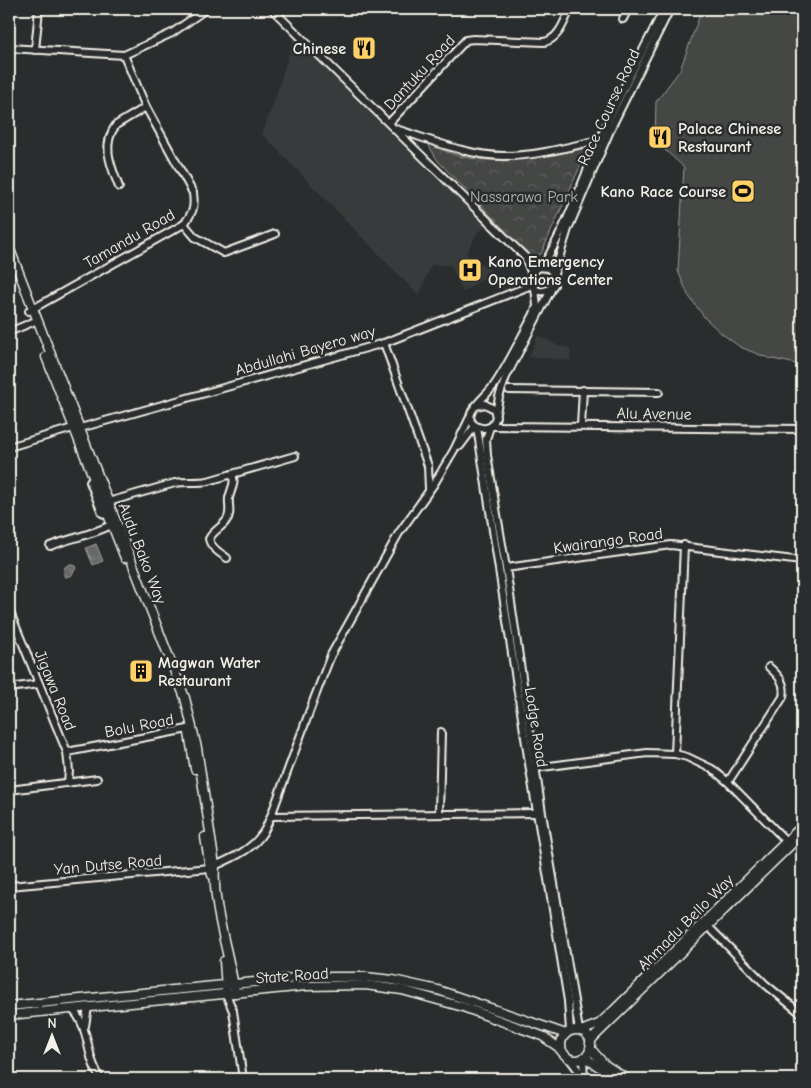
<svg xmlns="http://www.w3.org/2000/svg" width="811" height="1088" viewBox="0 0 811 1088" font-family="'Comic Neue',sans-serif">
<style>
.built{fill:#373a3a}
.green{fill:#444645;stroke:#9c9c96}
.park{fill:url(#park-crowns);stroke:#9c9c96}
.water{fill:url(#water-waves);stroke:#9f9f9a}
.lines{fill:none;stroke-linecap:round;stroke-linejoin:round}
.minor-casing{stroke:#f4f1e8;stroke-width:10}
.major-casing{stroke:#f4f1e8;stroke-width:11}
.minor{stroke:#2a2d2e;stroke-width:6}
.major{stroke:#2a2d2e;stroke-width:8}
.labels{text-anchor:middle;stroke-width:5;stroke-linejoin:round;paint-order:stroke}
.poi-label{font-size:16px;font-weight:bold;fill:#f4f1e8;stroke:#2a2d2e;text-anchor:start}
.street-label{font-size:16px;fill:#f4f1e8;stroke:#2a2d2e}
.park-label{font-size:16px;fill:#b6b5af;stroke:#2a2d2e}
</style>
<defs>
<pattern id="park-crowns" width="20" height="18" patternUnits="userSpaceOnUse" patternTransform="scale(1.25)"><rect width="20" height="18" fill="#444645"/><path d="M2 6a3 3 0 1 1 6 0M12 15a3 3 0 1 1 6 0" fill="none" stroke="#606160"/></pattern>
<pattern id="water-waves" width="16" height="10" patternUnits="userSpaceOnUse" patternTransform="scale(1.25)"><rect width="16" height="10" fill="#676866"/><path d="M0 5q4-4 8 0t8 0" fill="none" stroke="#7d7e7c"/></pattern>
</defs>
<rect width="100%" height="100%" fill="#2a2d2e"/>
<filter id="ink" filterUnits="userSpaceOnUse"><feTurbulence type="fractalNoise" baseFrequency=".02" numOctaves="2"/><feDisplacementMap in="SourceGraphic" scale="10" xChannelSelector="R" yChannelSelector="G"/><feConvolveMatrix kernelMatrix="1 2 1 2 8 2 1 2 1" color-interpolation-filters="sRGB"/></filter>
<g filter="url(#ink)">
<g class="built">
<polygon points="294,36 322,61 440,177 487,226 478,232 466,254 493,272 463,292 452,268 449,265 431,265 419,296 262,134 275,99"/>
<polygon points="538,335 558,346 570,348 570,360 529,357"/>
</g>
<g class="green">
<polygon points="702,9 802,9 802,365 768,358 740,347 721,333 705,318 688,295 678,271 684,167 655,141 656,102 680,70"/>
<circle cx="543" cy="279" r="9"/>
</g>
<path class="park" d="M427,143c10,4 21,10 32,13 46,10 88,1 131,-12l-49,110 -9,2 -16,-14 -78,-81z"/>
<g class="water">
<polygon points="96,544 103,561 93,565 86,548"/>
<polygon points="69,564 75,566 76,568 72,575 66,577 64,576 64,568"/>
</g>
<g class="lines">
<g class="minor-casing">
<g id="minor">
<path d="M272,9l253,248c2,5 4,10 6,15 1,4 -1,8 1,12 4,11 16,8 22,1v-11l-6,-6 -9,-1 -8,7"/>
<polyline points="277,13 284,9"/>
<polyline points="623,19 628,9"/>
<path d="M9,48l115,7 22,52 47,86c2,15 0,19 -9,31l-155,87"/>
<polyline points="35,50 39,9"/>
<polyline points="124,55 172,33 206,9"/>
<path d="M389,123l77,-83 7,-1 71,3c15,-3 20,-20 26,-33"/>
<path d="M396,129c35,11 72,27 108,27 33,0 64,-9 95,-16"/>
<path d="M119,187c-8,-21 -18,-42 -3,-62l30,-18"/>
<polyline points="184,224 195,237 224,253 275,234"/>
<path d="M542,267c24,-39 39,-83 57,-125 19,-46 43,-89 65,-133"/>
<polyline points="554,274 568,229 612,126 670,9"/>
<polyline points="9,332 33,322"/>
<polyline points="384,343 428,466 429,489"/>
<polyline points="509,390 659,392"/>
<path d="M476,406l9,-2 9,5 2,8 -4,9c-11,6 -27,-2 -20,-15 4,-8 17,-18 23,-27 14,-21 25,-45 38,-68l4,-10 -2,-18"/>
<polyline points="496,413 499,397 506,377 552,288"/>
<polyline points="492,426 802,429"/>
<polyline points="581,426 583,390"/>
<polyline points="477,427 530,770 568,1001 570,1031"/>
<polyline points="490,427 486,439 487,455 506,568 542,813 579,1030"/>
<polyline points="80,428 384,343 532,285"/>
<polyline points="460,446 475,426"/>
<polyline points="9,447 73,428"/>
<polyline points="93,479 90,482 102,513 107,515"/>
<path d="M108,502l67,-19c11,-2 22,0 33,-2l87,-25"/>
<path d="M50,546c20,-8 42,-11 61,-21"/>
<path d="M227,558c-7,-5 -16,-10 -18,-19 4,-8 12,-11 17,-18 6,-7 2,-15 3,-23 2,-10 7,-14 3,-24"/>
<polyline points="506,568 671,545 802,561"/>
<polyline points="9,610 67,752 69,771 68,783"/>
<polyline points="9,688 39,684"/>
<polyline points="67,752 188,729"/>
<polyline points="675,754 684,545"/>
<polyline points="535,768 647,753 675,754 687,757 712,769 728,782 789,844"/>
<path d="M728,782l55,-85c3,-14 -4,-21 -14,-30"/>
<polyline points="9,790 97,779"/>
<polyline points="439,814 441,732"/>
<polyline points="271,816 537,813"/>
<path d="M9,886l201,-18c18,-8 41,-17 52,-34 4,-5 6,-12 9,-18l43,-117 17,-44 68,-122 35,-49 20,-34 16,-33"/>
<polyline points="705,923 765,984 802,1014"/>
<polyline points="226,994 233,1011 243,1079"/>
<path d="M72,1009c13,13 14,30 19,48 2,8 6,15 9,22"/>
<polyline points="85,1026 88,1007"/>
<polyline points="569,1058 584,1078"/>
<polyline points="583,1058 584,1079"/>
</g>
</g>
<g class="major-casing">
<g id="major">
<path d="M9,247l176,451 12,50 18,117c-3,43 14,86 20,128"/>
<polyline points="46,357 125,558"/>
<polyline points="189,733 195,769"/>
<polyline points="205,837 210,868 212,875"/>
<polyline points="224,961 226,989"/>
<polyline points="9,1006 306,977 365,977 393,980 438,990 566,1034"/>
<polyline points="9,1015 306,986 365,985 402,990 463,1007 542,1036 558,1047 563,1053"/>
<circle cx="576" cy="1045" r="15"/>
<polyline points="581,1031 599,1024 613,1011 802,826"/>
<polyline points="590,1043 593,1038 802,834"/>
<polyline points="590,1048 604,1064 627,1079"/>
<polyline points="584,1057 617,1079"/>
</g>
</g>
<use href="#minor" class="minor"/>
<use href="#major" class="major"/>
</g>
</g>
<defs>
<g id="restaurant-square" transform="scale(1.25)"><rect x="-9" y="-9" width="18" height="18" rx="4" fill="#ffd166" stroke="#2a2d2e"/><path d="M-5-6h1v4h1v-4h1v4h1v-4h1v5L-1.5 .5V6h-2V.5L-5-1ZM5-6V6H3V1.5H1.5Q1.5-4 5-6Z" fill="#111"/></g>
<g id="stadium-square" transform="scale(1.25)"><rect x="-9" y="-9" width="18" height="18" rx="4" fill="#ffd166" stroke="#2a2d2e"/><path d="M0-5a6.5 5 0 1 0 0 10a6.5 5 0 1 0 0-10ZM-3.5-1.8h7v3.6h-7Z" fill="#111"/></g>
<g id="hospital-square" transform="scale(1.25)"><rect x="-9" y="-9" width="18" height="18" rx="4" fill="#ffd166" stroke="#2a2d2e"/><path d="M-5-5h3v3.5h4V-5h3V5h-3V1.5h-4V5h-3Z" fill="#111"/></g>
<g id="building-square" transform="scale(1.25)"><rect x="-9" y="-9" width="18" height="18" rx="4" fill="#ffd166" stroke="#2a2d2e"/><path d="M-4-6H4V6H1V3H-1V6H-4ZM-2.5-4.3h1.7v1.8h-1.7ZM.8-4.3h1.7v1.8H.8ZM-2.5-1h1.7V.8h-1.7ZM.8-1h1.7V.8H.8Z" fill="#111"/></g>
</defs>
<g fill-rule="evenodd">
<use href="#restaurant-square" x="364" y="48"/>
<use href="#restaurant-square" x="660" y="137"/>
<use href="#stadium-square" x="743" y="191"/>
<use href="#hospital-square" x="470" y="270"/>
<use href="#building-square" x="141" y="671"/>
</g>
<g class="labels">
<g class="poi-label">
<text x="346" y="54" text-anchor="end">Chinese</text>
<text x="678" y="134">Palace Chinese<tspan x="678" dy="18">Restaurant</tspan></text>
<text x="726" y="197" text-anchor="end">Kano Race Course</text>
<text x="488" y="267">Kano Emergency<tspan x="488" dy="18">Operations Center</tspan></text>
<text x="158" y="668">Magwan Water<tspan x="158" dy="18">Restaurant</tspan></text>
</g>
<g class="street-label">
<text transform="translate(419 72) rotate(-47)" y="6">Dantuku Road</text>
<text transform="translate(608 107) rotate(-65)" y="6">Race Course Road</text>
<text transform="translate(129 238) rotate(-30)" y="6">Tamandu Road</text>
<text transform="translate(305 350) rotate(-16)" y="6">Abdullahi Bayero way</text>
<text transform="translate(654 413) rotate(1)" y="6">Alu Avenue</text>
<text transform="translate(608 540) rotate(-8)" y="6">Kwairango Road</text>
<text transform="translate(143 553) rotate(69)" y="6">Audu Bako Way</text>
<text transform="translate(56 690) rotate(68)" y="6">Jigawa Road</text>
<text transform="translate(139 725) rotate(-11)" y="6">Bolu Road</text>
<text transform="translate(537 727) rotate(81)" y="6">Lodge Road</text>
<text transform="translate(108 864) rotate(-5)" y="6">Yan Dutse Road</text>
<text transform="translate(685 922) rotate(-45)" y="6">Ahmadu Bello Way</text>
<text transform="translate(292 975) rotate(-4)" y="6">State Road</text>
</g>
<g class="park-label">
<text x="524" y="202">Nassarawa Park</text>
</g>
</g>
<rect width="811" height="1088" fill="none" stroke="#2a2d2e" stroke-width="30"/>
<rect x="15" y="15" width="781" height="1058" fill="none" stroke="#f4f1e8" stroke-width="2" filter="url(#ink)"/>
<g transform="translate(52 1036)" stroke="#2a2d2e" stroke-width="4" paint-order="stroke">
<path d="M0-4L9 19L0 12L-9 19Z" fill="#f4f1e8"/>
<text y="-8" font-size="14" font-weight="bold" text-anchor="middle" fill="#f4f1e8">N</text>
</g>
</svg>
